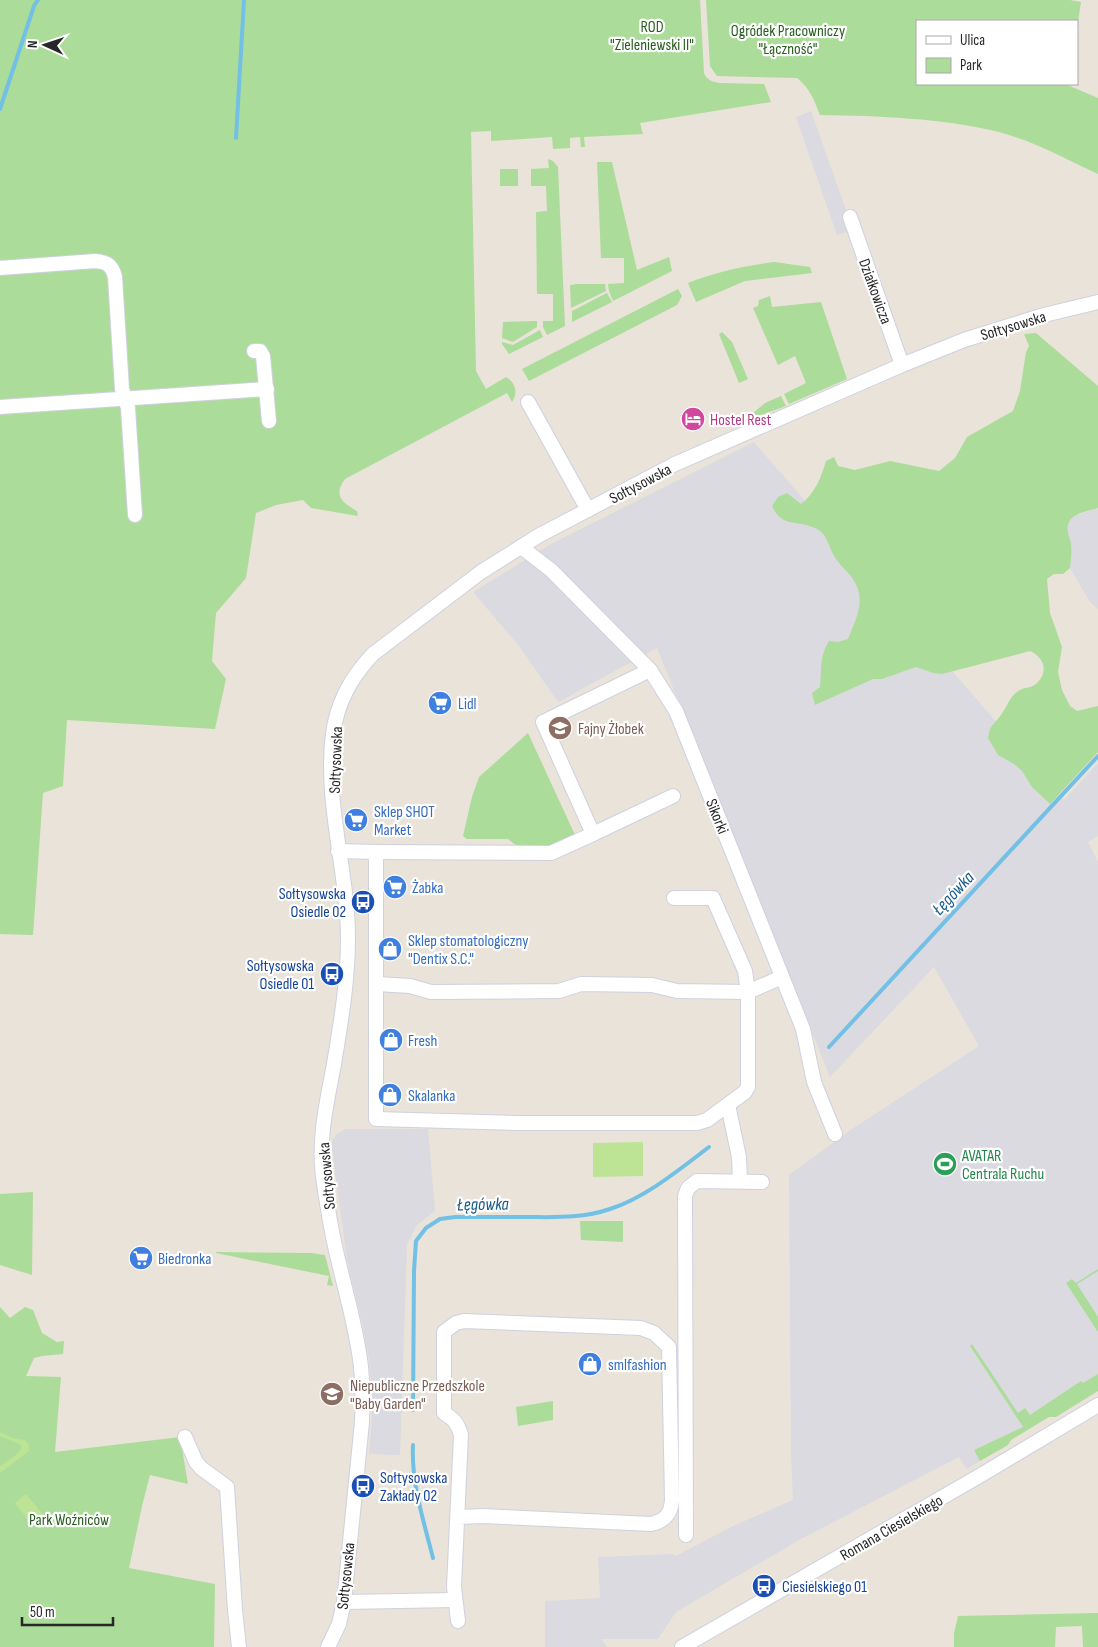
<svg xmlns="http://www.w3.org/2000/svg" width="1098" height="1647" viewBox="0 0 1098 1647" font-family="'Sofia Sans Condensed',sans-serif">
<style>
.industrial{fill:#dcdae1}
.green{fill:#acdc99}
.pitch{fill:#bde395}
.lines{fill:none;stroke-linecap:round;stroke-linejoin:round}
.stream{stroke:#72c0e5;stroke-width:4}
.minor-casing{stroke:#cfd1df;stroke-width:16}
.minor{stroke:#fff;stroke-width:14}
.labels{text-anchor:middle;stroke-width:4.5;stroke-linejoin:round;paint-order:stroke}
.park-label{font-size:16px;fill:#275d1e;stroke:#fff}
.street-label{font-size:16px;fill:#272727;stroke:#fff}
.hotel-label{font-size:16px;fill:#b23c85;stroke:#fff;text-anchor:start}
.shop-label{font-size:16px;fill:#366cbe;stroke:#fff;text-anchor:start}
.education-label{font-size:16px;fill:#785e54;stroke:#fff;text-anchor:start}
.transit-label{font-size:16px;fill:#164399;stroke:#fff;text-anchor:end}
.leisure-label{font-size:16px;fill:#27864d;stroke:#fff;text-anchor:start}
.water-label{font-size:18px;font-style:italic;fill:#165c8c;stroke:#fff}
</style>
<rect width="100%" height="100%" fill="#e9e3d9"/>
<g class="industrial">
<polygon points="811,111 853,230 837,235 796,117"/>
<polygon points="754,442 1064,800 1098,763 1098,836 1088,842 1098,862 1098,1385 1023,1427 974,1450 980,1461 967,1469 959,1457 801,1539 676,1612 658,1639 601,1639 607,1647 545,1647 545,1601 600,1598 598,1557 673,1554 676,1556 733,1526 793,1500 791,1456 789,1175 852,1129 979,1046 934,967 830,1077 657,648 558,702 519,646 473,592 551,544"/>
<polygon points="1098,508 1098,609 1090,602 1070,568 1071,550 1068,533 1068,523 1074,516"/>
<polygon points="346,1129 428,1129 435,1211 417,1225 407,1245 400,1455 369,1454 372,1417 372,1388 369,1360 363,1327 347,1259 332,1150 332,1141 337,1134"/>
</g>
<g class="green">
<path d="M0,0h700l4,73c3,7 8,9 16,10l44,1 7,18 -131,21 3,11 -59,3 1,10h-4l-1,-10 -10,1v10l-17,1 -1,-12 -61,4v-10l-20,1 5,239 10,18 20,-12c10,6 12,16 6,25l-5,-9 -162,86c-12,16 -3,24 12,32l1,5 -47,-8 -8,-8 -27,5 -20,8 -10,65 -30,35 -4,48 14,18 -11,50 -148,-9 -4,66 -20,7 -10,142 -33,-1z"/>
<path d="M706,0h364l11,2 -4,26v-7h-160v63h148l33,14v76c-32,-15 -65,-33 -99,-42 -58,-14 -120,-16 -179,-17 -6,-15 -10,-27 -23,-37l-80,-2 -7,-10z"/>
<polygon points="548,159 553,161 558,167 565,326 547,335 543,327 543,321 553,321 553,294 537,294 536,212 547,211 546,186 531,186 531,169 549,168"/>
<polygon points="597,162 612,162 637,270 669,257 672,271 613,301 609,291 608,284 624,283 624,258 601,258"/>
<rect x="500" y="169" width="18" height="17"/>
<path d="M774,262l36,5 2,6 -67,8 -49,21 -8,-19c27,-11 57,-17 86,-21z"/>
<polygon points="577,284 605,284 606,291 571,308 570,285"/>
<polygon points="678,289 682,296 677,305 529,381 522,369"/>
<polygon points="607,293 612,302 572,322 572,311"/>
<polygon points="770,296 772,307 821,302 847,379 789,404 784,394 806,383 795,356 778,365 753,308 758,306 759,300"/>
<polygon points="537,321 537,327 513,342 502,338 503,322"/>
<polygon points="540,330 543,337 509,354 502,344 502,342 513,345"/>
<polygon points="722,332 732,342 748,379 739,383 719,334"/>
<path d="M1036,333l62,53v122c-13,4 -33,6 -30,24 0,4 3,8 3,12 1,8 0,16 -1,24l-7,6h-9l-7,5 3,34 12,34 -4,25 4,18 8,16 7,5 21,-5v46l-48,52 -18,-17 -10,-16 -8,-7 -16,-9 -10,-17c1,-4 1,-8 3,-11 3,-4 7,-8 10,-12 6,-8 10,-21 19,-25 6,-3 13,-2 18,-8 11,-12 5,-25 -8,-31l-88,23 -9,-1 -17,-6 -34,12h-9l-58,26 -3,-12 8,-6c2,-18 -1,-30 9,-46l9,1 10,-3c9,-23 20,-41 2,-64 -6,-7 -13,-13 -17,-21 -5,-9 -6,-20 -16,-25 -18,-10 -35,0 -45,-23l6,-9 9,-4 14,11c14,-11 20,-26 25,-43l8,-4 4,9 17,4 35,-9 49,10 16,-13 12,-21 46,-26 7,-20 6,-39 3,-6 -5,-12z"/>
<polygon points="781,396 786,406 761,415 753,416 752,414 765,403"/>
<polygon points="528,733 575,835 550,845 517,846 508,839 467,839 463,836 472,797 479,777"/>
<polygon points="33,1192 32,1275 0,1265 0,1194"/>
<polygon points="580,1221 623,1221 623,1242 581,1240"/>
<polygon points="216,1252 311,1253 325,1255 333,1286 327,1285 329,1276 216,1253"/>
<polygon points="1098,1269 1098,1271 1077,1284 1098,1317 1098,1332 1066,1283 1072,1279 1076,1283"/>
<polygon points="0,1307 10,1318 25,1307 33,1310 42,1333 57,1342 64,1341 63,1354 42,1356 34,1358 26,1376 61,1377 55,1452 180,1437 188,1484 150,1475 142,1506 129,1568 215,1584 214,1647 0,1647"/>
<polygon points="972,1344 1018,1413 1025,1408 1030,1415 1081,1381 1083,1383 1098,1374 1098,1391 1056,1417 1049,1417 1011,1440 1008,1445 980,1461 974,1450 1023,1427 970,1346"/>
<polygon points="553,1401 553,1420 518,1426 516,1407"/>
<polygon points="1098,1613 1098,1647 1083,1647 1082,1626 1056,1627 1055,1647 954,1647 954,1633 958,1616"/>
</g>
<g class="pitch">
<polygon points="643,1142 643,1176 593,1177 593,1143"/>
<polygon points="0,1432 12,1438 25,1440 29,1445 29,1451 0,1473 0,1466 16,1455 21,1449 21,1445 19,1444 0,1436"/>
<polygon points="26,1494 45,1517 33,1526 15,1503"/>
</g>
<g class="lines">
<g class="stream">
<polyline points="0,109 34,6 38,0"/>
<polyline points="236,138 244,0"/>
<polyline points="829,1047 1098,756"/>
<path d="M413,1410l1,-139 2,-30 10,-13 14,-9 15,-2c22,0 45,0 68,0 30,0 58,2 87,-8 35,-11 70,-40 99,-62"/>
<path d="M413,1445c-2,38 11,77 20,113"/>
</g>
<g class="minor-casing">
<g id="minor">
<polyline points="850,217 902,365"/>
<path d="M0,268l95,-7c12,1 17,4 20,16l7,112 6,19 7,107"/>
<polyline points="254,351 260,351 263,356 269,421"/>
<polyline points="528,402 588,510"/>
<polyline points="0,407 267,389"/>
<polyline points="521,547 551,570 650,670 676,711 803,1029 814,1082 835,1134"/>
<polyline points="593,834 673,796"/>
<polyline points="338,851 376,852 376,1119 518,1123 697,1123 707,1120 745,1092 748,1087 748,992 782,977"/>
<polyline points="376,852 551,853 593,834 543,722 650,670"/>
<polyline points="377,984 410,986 431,992 559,991 581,984 652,985 677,991 748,992 745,971 713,898 674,898"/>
<polyline points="728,1105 739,1157 740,1181"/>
<polyline points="185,1437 196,1462 201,1468 227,1487 235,1610 239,1647"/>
<path d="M458,1517l25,-1 168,8c14,-3 20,-10 21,-24l-3,-153 -15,-14 -13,-5 -177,-7 -8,2 -12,9v81c10,6 14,11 17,22l-7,152 4,34"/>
<polyline points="686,1535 685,1196 688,1188 697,1181 762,1182"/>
<polyline points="344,1602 455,1600"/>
<path d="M328,1647l11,-23 5,-22 18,-180c1,-19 1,-37 -1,-55 -4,-37 -15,-73 -23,-108 -7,-27 -11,-55 -15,-82 -5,-39 4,-75 11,-113 7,-42 14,-84 14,-126 0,-67 -24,-136 -15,-204 4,-32 18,-57 40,-80l108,-82 57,-36 137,-72 227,-99 62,-25 80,-25 54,-13"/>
<polyline points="682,1647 981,1475 1098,1405"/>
</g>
</g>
<use href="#minor" class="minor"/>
</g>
<defs>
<g id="hotel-disc" transform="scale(1.25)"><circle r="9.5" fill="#d1479c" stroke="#fff"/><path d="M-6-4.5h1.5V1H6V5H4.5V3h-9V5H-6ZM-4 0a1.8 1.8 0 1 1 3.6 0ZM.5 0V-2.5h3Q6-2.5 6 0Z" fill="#fff"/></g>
<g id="supermarket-disc" transform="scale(1.25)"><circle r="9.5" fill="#3f7fe0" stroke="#fff"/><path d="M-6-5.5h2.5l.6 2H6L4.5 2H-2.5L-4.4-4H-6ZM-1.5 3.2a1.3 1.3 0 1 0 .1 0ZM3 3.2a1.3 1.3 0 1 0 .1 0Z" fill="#fff"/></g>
<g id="school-disc" transform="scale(1.25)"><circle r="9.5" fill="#8d6e63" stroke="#fff"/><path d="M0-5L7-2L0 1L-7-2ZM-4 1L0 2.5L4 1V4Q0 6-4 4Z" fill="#fff"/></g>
<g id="bus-disc" transform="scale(1.25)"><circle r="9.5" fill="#1a4fb4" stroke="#fff"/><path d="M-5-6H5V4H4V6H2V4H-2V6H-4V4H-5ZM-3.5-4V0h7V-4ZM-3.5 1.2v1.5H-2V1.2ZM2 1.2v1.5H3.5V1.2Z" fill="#fff"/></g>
<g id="shop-disc" transform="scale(1.25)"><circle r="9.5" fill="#3f7fe0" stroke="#fff"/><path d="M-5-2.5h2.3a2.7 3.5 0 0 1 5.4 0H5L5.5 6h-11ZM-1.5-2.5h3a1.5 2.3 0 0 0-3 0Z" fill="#fff"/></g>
<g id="stadium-disc" transform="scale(1.25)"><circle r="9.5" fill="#2e9e5b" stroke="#fff"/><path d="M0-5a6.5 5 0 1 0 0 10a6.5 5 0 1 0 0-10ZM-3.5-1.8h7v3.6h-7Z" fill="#fff"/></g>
</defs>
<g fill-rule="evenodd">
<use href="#hotel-disc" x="693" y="419"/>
<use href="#supermarket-disc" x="440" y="703"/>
<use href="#school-disc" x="560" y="728"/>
<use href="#supermarket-disc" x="356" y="820"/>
<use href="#supermarket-disc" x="395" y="887"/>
<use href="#bus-disc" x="363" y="902"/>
<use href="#shop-disc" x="390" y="949"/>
<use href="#bus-disc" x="332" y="974"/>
<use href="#shop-disc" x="391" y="1040"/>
<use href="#shop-disc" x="390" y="1095"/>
<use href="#stadium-disc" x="945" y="1164"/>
<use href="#supermarket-disc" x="141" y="1258"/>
<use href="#shop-disc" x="590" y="1364"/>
<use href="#school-disc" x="332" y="1394"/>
<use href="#bus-disc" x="363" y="1486"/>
<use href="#bus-disc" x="764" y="1586"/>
</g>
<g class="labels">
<g class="park-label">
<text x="652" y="32">ROD<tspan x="652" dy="18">"Zieleniewski II"</tspan></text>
<text x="788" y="36">Ogródek Pracowniczy<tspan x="788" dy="18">"Łączność"</tspan></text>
<text x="69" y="1525">Park Woźniców</text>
</g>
<g class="street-label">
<text transform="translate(876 291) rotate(70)" y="6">Działkowicza</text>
<text transform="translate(1013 325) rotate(-17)" y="6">Sołtysowska</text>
<text transform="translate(640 483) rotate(-28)" y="6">Sołtysowska</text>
<text transform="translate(335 760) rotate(-88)" y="6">Sołtysowska</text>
<text transform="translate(718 816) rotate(68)" y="6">Sikorki</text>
<text transform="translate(326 1176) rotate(-95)" y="6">Sołtysowska</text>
<text transform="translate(891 1527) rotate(-30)" y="6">Romana Ciesielskiego</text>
<text transform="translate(345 1576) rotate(-84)" y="6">Sołtysowska</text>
</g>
<g class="hotel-label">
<text x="710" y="425">Hostel Rest</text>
</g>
<g class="shop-label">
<text x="458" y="709">Lidl</text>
<text x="374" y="817">Sklep SHOT<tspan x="374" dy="18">Market</tspan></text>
<text x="412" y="893">Żabka</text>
<text x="408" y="946">Sklep stomatologiczny<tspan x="408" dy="18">"Dentix S.C."</tspan></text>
<text x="408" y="1046">Fresh</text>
<text x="408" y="1101">Skalanka</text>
<text x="158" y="1264">Biedronka</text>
<text x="608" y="1370">smlfashion</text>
</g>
<g class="education-label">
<text x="578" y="734">Fajny Żłobek</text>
<text x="350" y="1391">Niepubliczne Przedszkole<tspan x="350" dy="18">"Baby Garden"</tspan></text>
</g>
<g class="transit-label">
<text x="346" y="899">Sołtysowska<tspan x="346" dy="18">Osiedle 02</tspan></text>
<text x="314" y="971">Sołtysowska<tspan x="314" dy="18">Osiedle 01</tspan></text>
<text x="380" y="1483" text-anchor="start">Sołtysowska<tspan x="380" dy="18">Zakłady 02</tspan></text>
<text x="782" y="1592" text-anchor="start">Ciesielskiego 01</text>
</g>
<g class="leisure-label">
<text x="962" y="1161">AVATAR<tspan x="962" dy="18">Centrala Ruchu</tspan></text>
</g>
<g class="water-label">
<text transform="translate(953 893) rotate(-47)" y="6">Łęgówka</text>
<text transform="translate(483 1204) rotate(-1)" y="6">Łęgówka</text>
</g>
</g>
<rect x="916" y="20" width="162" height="65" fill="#ffffff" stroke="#a9a9a9"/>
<rect x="926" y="36" width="25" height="8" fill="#ffffff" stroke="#a9a9a9"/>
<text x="960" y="45" font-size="15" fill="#272727">Ulica</text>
<rect x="926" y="58" width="25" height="15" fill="#acdc99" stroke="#a9a9a9"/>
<text x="960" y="70" font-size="15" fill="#272727">Park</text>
<g transform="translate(45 45) rotate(273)" stroke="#ffffff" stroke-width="4" paint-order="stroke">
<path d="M0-4L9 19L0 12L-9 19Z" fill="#272727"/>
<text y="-8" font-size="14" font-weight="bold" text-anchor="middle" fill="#272727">N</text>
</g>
<path d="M22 1617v8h91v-8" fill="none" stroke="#272727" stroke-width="2.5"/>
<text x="30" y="1617" font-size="15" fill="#272727" stroke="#ffffff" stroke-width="4" paint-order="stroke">50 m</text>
</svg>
